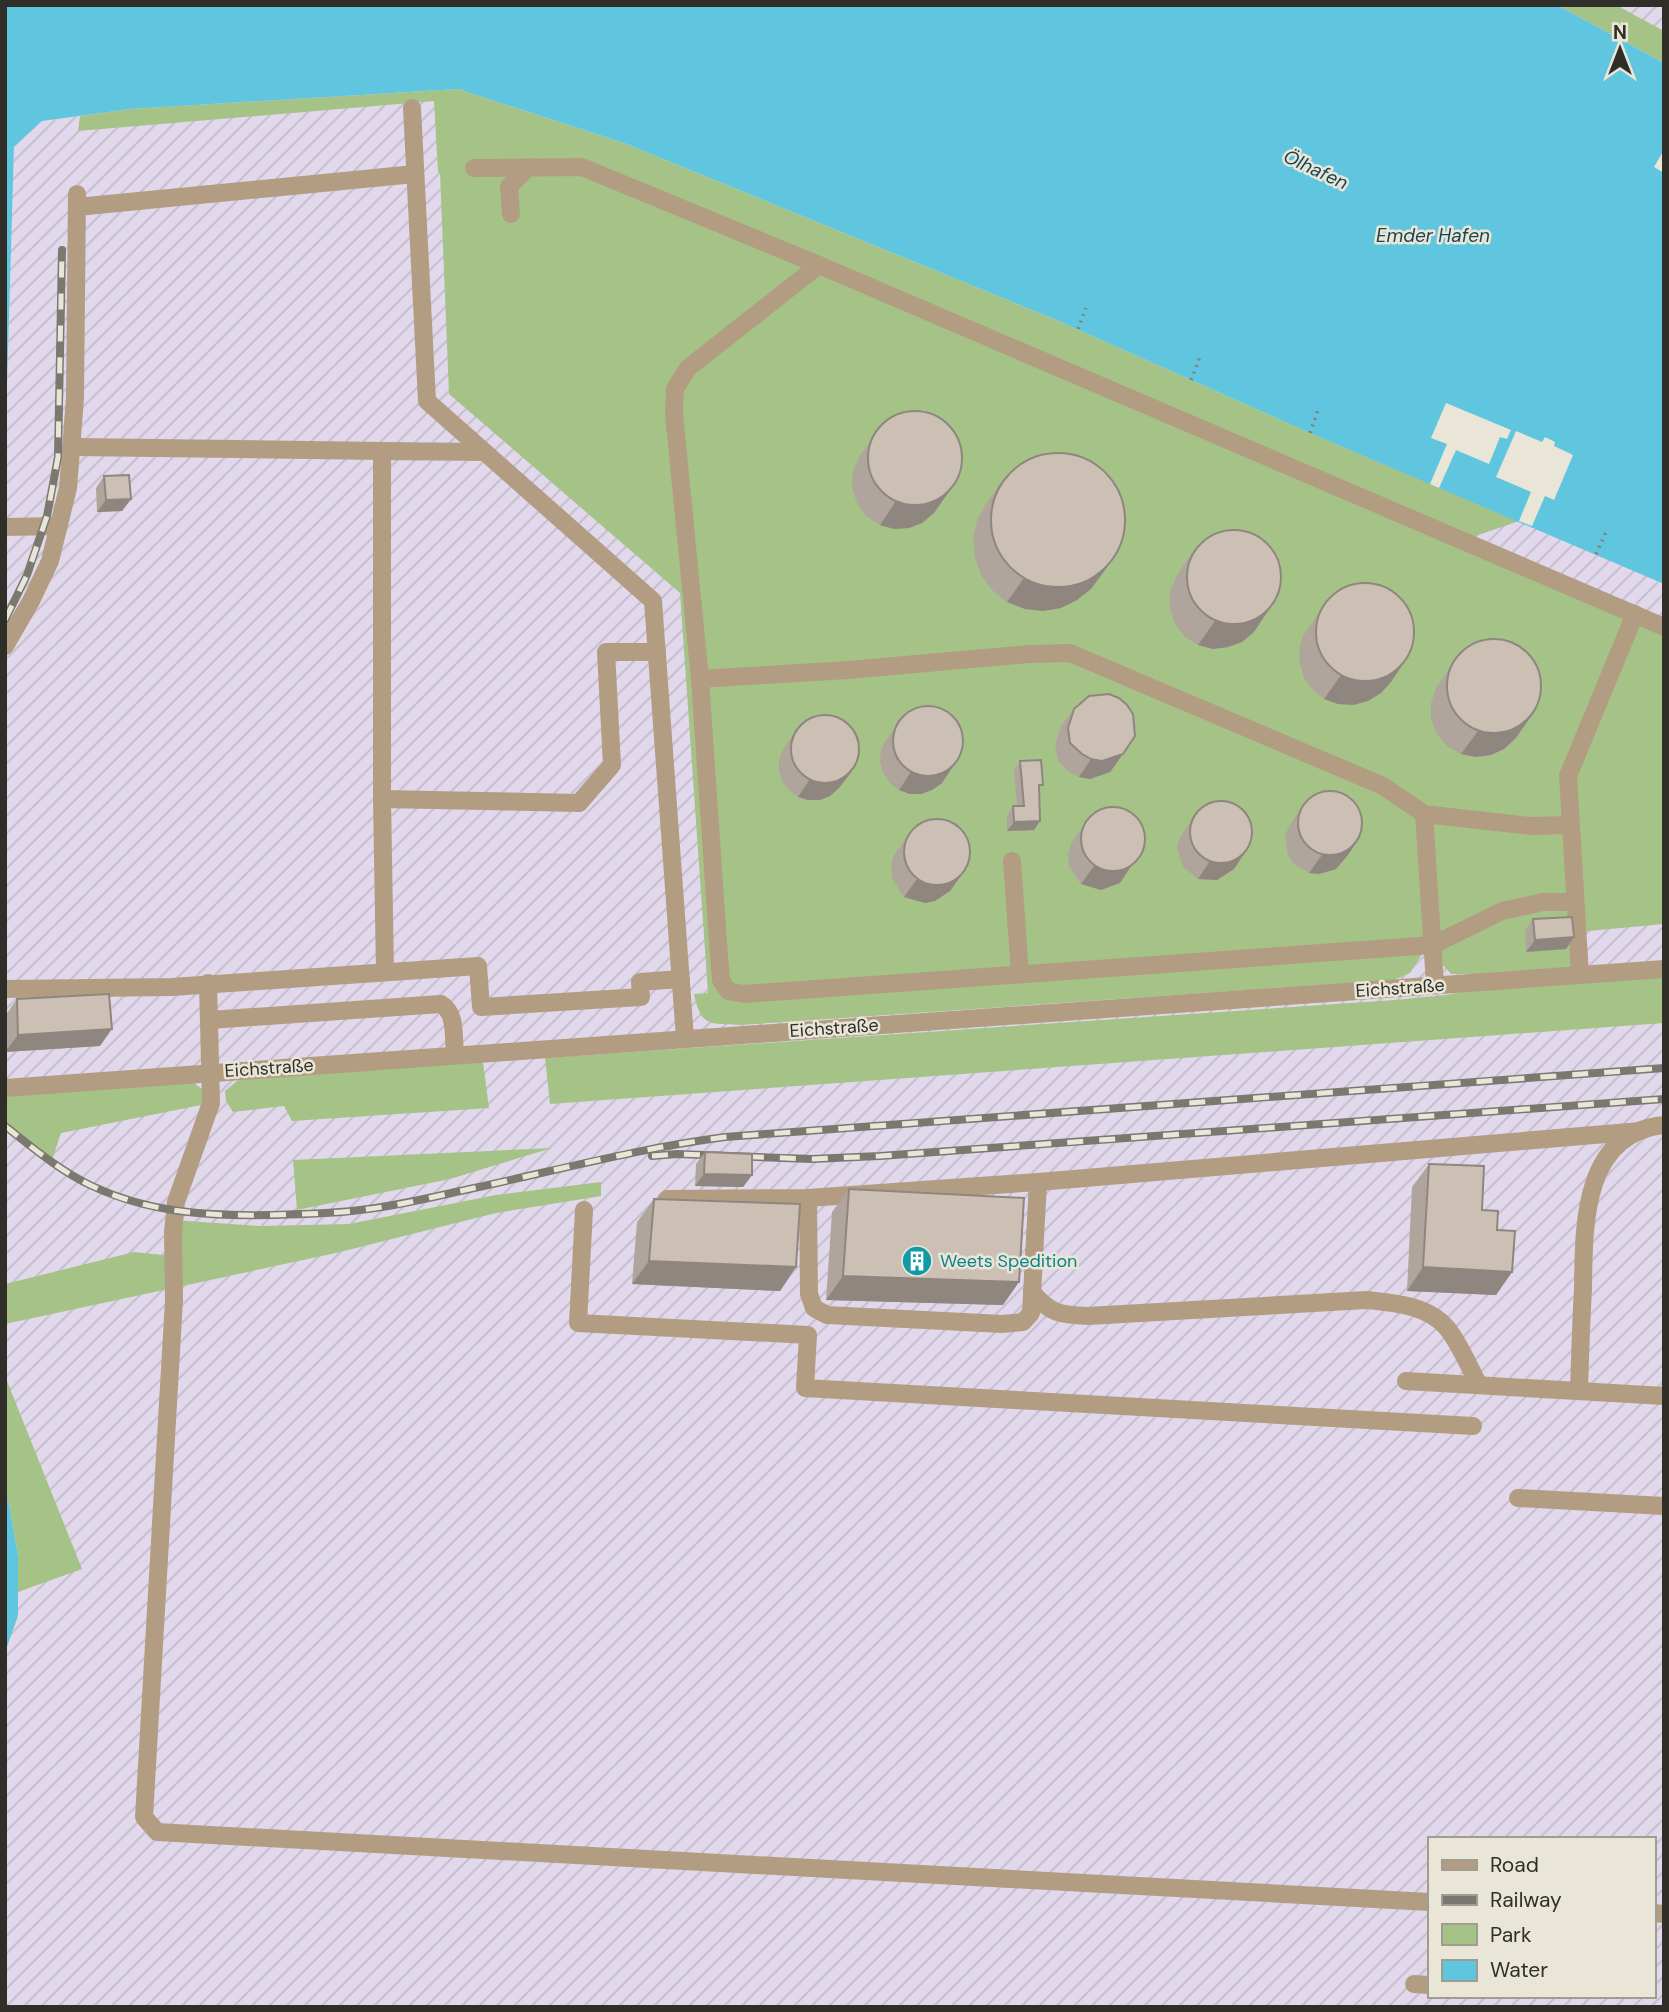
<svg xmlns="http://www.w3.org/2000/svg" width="1669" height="2012" viewBox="0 0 1669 2012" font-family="'DM Sans',sans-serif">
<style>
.industrial{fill:url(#industrial-furrows);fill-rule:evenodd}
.green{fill:#a5c387}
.water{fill:#60c6e0}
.pier{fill:#eae6d7}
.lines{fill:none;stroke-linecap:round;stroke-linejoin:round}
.path{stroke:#848177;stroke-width:3.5;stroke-dasharray:2 5;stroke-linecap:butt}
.minor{stroke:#b39d82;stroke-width:18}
.rail-casing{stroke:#7b796f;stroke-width:8}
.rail{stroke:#eae6d7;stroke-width:5;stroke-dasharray:16;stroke-linecap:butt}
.wall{fill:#afa59c}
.shaded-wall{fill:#8f867f}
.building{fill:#ccc0b5;stroke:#8f867f;stroke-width:2}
.labels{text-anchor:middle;stroke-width:5;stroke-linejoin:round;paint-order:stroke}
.street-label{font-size:18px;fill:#2f2e28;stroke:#eae6d7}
.culture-label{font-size:18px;fill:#0d838f;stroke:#eae6d7;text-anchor:start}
.water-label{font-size:19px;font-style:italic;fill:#194652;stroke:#eae6d7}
</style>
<defs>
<pattern id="industrial-furrows" width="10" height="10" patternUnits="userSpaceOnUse" patternTransform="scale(1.75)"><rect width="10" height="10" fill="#e1d8ec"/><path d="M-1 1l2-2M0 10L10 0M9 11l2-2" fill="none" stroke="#c1baca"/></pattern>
</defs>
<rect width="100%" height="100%" fill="#eae6d7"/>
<g class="industrial">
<polygon points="1557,5 1664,5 1664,63"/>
<path d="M458,89l166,54 908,383 132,58v1423h-1659v-355l13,-36v-61l-9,-51 -4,-7v-1043l9,-307 28,-26 89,-12zM1429,1839h224v157h-224z"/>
</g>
<g class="green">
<polygon points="1557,5 1616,5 1664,31 1664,63"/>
<path d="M458,89l166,54 430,176 256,114 209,88 -55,19 200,87v297l-87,8 3,43 84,-6v54l-1114,81 -5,-46 850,-58 50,-5 128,-20 -122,-1 -9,-10 -9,-19 -11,9 -12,19 -16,7 -653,45c-31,-2 -40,3 -47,-31l14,-1 -28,-400 -231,-199 -9,-221 -2,-1 -4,-71 -356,30 2,-15 51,-7z"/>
<polygon points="483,1062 489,1108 292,1121 284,1106 233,1112 226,1101 225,1091 237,1081 245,1078"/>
<polygon points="194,1083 202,1089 203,1105 211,1103 61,1133 51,1163 5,1126 5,1089"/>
<polygon points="552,1148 450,1179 297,1210 293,1160"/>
<polygon points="601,1182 601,1196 496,1213 336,1253 5,1324 5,1284 134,1252 173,1256 173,1220 259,1226 349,1224 496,1195"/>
<polygon points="5,1376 82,1569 18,1592 18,1555 9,1504 5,1497"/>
</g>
<g class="water">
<polygon points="5,5 1557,5 1664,63 1664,150 1654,167 1664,173 1664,584 1310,433 1054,319 624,143 458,89 131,109 42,121 14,147 5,454"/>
<polygon points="5,1497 9,1504 18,1555 18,1616 5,1652"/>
</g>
<g class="pier">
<polygon points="1446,403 1511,430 1507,439 1500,437 1489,464 1456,450 1439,488 1430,484 1447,444 1431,438"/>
<polygon points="1516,431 1542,442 1545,437 1555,442 1554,446 1573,455 1554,500 1545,496 1532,526 1519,521 1531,492 1496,477"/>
</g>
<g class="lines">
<g class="path">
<polyline points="1078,329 1086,308"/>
<polyline points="1191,380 1200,357"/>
<polyline points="1310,433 1318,410"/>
<polyline points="1596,554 1606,532"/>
</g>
<g class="minor">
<polyline points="412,108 427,401 653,601 685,1038"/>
<polyline points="474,168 582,167 819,265 1664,627"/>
<polyline points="77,207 415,174"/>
<polyline points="511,214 509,187 528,167"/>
<polyline points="819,265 688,368 675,389 674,414 700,679 719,956 721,980 728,991 744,994 1433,945 1502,911 1543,902 1575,902"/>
<polyline points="73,447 382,451"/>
<polyline points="5,527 58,526"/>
<polyline points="5,646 31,601 50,561 68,488 75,398 77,194"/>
<polyline points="700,679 848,670 1029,654 1070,653 1383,786 1424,814"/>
<polyline points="382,799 579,803 612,765 606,652 657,652"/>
<polyline points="1012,861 1020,974"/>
<polyline points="385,972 382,799 382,451 484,452"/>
<polyline points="1580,975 1568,776 1635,614"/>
<polyline points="208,983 211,1103 176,1202 173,1232 174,1300 144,1817 157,1832 1429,1902"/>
<polyline points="1435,985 1424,814 1531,826 1570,825"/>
<polyline points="5,989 172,987 478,966 481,1007 641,997 640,982 681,979"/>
<path d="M209,1020l232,-16c16,9 12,34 14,51"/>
<polyline points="5,1088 1664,969"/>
<polyline points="808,1198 809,1294 814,1308 827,1315 1002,1324 1023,1322 1031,1313 1038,1182"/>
<polyline points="667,1199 808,1198 1038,1182 1641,1131"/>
<polyline points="584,1210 578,1323 808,1335 805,1388 1473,1426"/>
<path d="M1032,1292c18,22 29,23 56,24l279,-16c27,3 61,5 80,28 13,16 22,39 32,57"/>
<polyline points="1406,1381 1664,1396"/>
<path d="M1579,1391c1,-34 2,-68 4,-102 1,-60 -2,-156 81,-164"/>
<polyline points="1518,1498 1664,1506"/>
<polyline points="1653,1913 1664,1914"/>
<polyline points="1414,1984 1429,1985"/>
</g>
<g class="rail-casing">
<g id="rail">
<polyline points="5,620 27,575 47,516 58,457 62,250"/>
<path d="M5,1126c28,22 55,45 87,60 58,27 115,30 177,29 30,-1 61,-1 91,-5 38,-4 77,-14 114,-22 84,-18 166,-40 251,-51l939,-69"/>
<polyline points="652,1156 677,1154 812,1159 880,1156 1664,1099"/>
</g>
</g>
<use href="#rail" class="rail"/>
</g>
<g class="wall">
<polygon points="876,433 950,490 934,513 922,523 909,528 894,529 880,525 866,516 857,503 852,487 853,471 859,457"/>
<polygon points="104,476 131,499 122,511 97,512 96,488"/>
<polygon points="1003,480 1091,589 1077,600 1061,608 1043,611 1025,609 1007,602 992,590 981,575 975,557 973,539 977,520 986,504"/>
<polygon points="1192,553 1254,632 1242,642 1228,647 1213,649 1198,645 1185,637 1175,624 1170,608 1170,592 1176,577"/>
<polygon points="1328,600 1391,682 1381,693 1368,701 1353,705 1338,704 1324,699 1313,690 1304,678 1300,664 1299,650 1303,636"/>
<polygon points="1452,664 1532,715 1515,739 1504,749 1491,755 1476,757 1461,754 1447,746 1437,734 1431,719 1431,703 1436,688"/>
<polygon points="1074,709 1123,754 1110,772 1090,779 1079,777 1069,772 1058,761 1055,746 1061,726"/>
<polygon points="899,722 942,783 932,790 921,794 910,794 899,790 890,783 883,773 880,762 881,750 886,740"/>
<polygon points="796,731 852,771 839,788 830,796 820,800 808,800 798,797 789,790 782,781 779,771 779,760 783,749"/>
<polygon points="1020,761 1039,790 1034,830 1007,831 1007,816 1013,806 1017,806 1014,771"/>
<polygon points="1305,802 1360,837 1348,855 1336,869 1319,874 1309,873 1293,863 1288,855 1285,837 1288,828"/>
<polygon points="1197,812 1246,851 1234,869 1217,880 1198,879 1183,867 1177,848 1179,839"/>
<polygon points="1089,817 1120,883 1101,890 1081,884 1069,866 1068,855 1071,844"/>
<polygon points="905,840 950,891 935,901 925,903 904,897 892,879 891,868 893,857"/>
<polygon points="1533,919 1574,937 1566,949 1526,952 1525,931"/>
<polygon points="17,999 100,1046 5,1052 5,1016"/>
<polygon points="705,1152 752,1175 743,1187 695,1186 696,1164"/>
<polygon points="1429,1164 1482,1210 1497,1230 1512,1272 1496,1295 1407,1291 1412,1187"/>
<polygon points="849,1189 1003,1305 826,1300 832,1212"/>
<polygon points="654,1199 796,1267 780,1291 632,1284 637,1222"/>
</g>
<g class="shaded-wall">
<polygon points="950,490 934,513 922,523 909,528 894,529 880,525 896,501"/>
<polygon points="131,499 122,511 97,512 106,500"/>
<polygon points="1108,566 1091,589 1077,600 1061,608 1043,611 1025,609 1007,602 1024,578"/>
<polygon points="1270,608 1254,632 1242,642 1228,647 1213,649 1198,645 1215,621"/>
<polygon points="1407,658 1391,682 1381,693 1368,701 1353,705 1338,704 1324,699 1341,675"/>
<polygon points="1532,715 1515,739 1504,749 1491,755 1476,757 1461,754 1478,731"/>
<polygon points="1123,754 1110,772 1090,779 1079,777 1091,759"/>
<polygon points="954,765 942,783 932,790 921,794 910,794 899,790 911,772"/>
<polygon points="852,771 839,788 830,796 820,800 808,800 798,797 810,779"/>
<polygon points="1040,821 1034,830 1007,831 1014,822"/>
<polygon points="1360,837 1348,855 1336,869 1319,874 1309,873 1322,855"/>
<polygon points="1246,851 1234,869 1217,880 1198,879 1210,861"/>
<polygon points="1132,865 1120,883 1101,890 1081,884 1094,866"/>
<polygon points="963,873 950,891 935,901 925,903 904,897 917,879"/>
<polygon points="1574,937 1566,949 1526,952 1535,940"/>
<polygon points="112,1029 100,1046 5,1052 18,1035"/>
<polygon points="704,1174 752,1175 743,1187 695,1186"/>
<polygon points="649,1261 796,1267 780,1291 632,1284"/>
<polygon points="1423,1267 1512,1272 1496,1295 1407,1291"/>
<polygon points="843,1276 1019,1282 1003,1305 826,1300"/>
</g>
<g class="building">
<circle cx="915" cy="458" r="47"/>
<circle cx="1058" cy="520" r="67"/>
<polygon points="129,475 131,499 106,500 104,476"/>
<circle cx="1234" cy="577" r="47"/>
<circle cx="1365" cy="632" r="49"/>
<circle cx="1494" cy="686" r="47"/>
<polygon points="1109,694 1119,698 1127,705 1133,714 1135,736 1123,754 1102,761 1091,759 1082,754 1070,743 1068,728 1074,709 1089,696"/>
<circle cx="928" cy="741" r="35"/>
<circle cx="825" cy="749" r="34"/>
<polygon points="1041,760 1043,785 1039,785 1040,821 1014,822 1013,806 1024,806 1020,761"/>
<circle cx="1330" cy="823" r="32"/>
<circle cx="1221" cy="832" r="31"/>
<circle cx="1113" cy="839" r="32"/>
<circle cx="937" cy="852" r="33"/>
<polygon points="1572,917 1574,937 1535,940 1533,919"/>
<polygon points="109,994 112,1029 18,1035 17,999"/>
<polygon points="705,1152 752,1154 752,1175 704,1174"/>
<polygon points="1429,1164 1484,1166 1482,1210 1498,1211 1497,1230 1515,1231 1512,1272 1423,1267"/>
<polygon points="849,1189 1024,1198 1019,1282 843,1276"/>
<polygon points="654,1199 800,1204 796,1267 649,1261"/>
</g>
<defs>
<g id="building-disc" transform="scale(1.575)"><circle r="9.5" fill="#0f9aa8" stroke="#eae6d7"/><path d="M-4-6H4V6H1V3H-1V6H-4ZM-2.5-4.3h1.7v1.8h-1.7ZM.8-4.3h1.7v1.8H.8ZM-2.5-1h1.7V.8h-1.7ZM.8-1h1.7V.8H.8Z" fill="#fff"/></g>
</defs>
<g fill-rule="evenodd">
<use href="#building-disc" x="917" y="1261"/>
</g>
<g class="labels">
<g class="street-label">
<text transform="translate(1400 988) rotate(-4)" y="6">Eichstraße</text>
<text transform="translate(834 1028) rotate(-4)" y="6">Eichstraße</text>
<text transform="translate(269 1068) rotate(-4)" y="6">Eichstraße</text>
</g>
<g class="culture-label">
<text x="940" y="1267">Weets Spedition</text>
</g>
<g class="water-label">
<text transform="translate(1316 169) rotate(25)" y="7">Ölhafen</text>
<text x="1433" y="242">Emder Hafen</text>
</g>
</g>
<rect width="1669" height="2012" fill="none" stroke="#2f2e28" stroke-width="14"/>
<rect x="1428" y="1837" width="228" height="161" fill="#eae6d7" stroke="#9f9c91" stroke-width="2"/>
<rect x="1442" y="1860" width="35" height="10" fill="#b39d82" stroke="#9f9c91" stroke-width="2"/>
<text x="1490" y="1872" font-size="21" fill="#2f2e28">Road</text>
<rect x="1442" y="1895" width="35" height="10" fill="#7b796f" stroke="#9f9c91" stroke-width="2"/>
<text x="1490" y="1907" font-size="21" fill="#2f2e28">Railway</text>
<rect x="1442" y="1924" width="35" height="21" fill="#a5c387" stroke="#9f9c91" stroke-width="2"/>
<text x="1490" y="1942" font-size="21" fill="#2f2e28">Park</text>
<rect x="1442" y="1960" width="35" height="21" fill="#60c6e0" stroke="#9f9c91" stroke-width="2"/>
<text x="1490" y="1977" font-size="21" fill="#2f2e28">Water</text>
<g transform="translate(1620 49)" stroke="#eae6d7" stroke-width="5" paint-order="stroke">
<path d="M0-5L12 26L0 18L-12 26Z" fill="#2f2e28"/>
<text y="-10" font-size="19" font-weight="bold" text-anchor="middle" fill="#2f2e28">N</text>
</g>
</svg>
